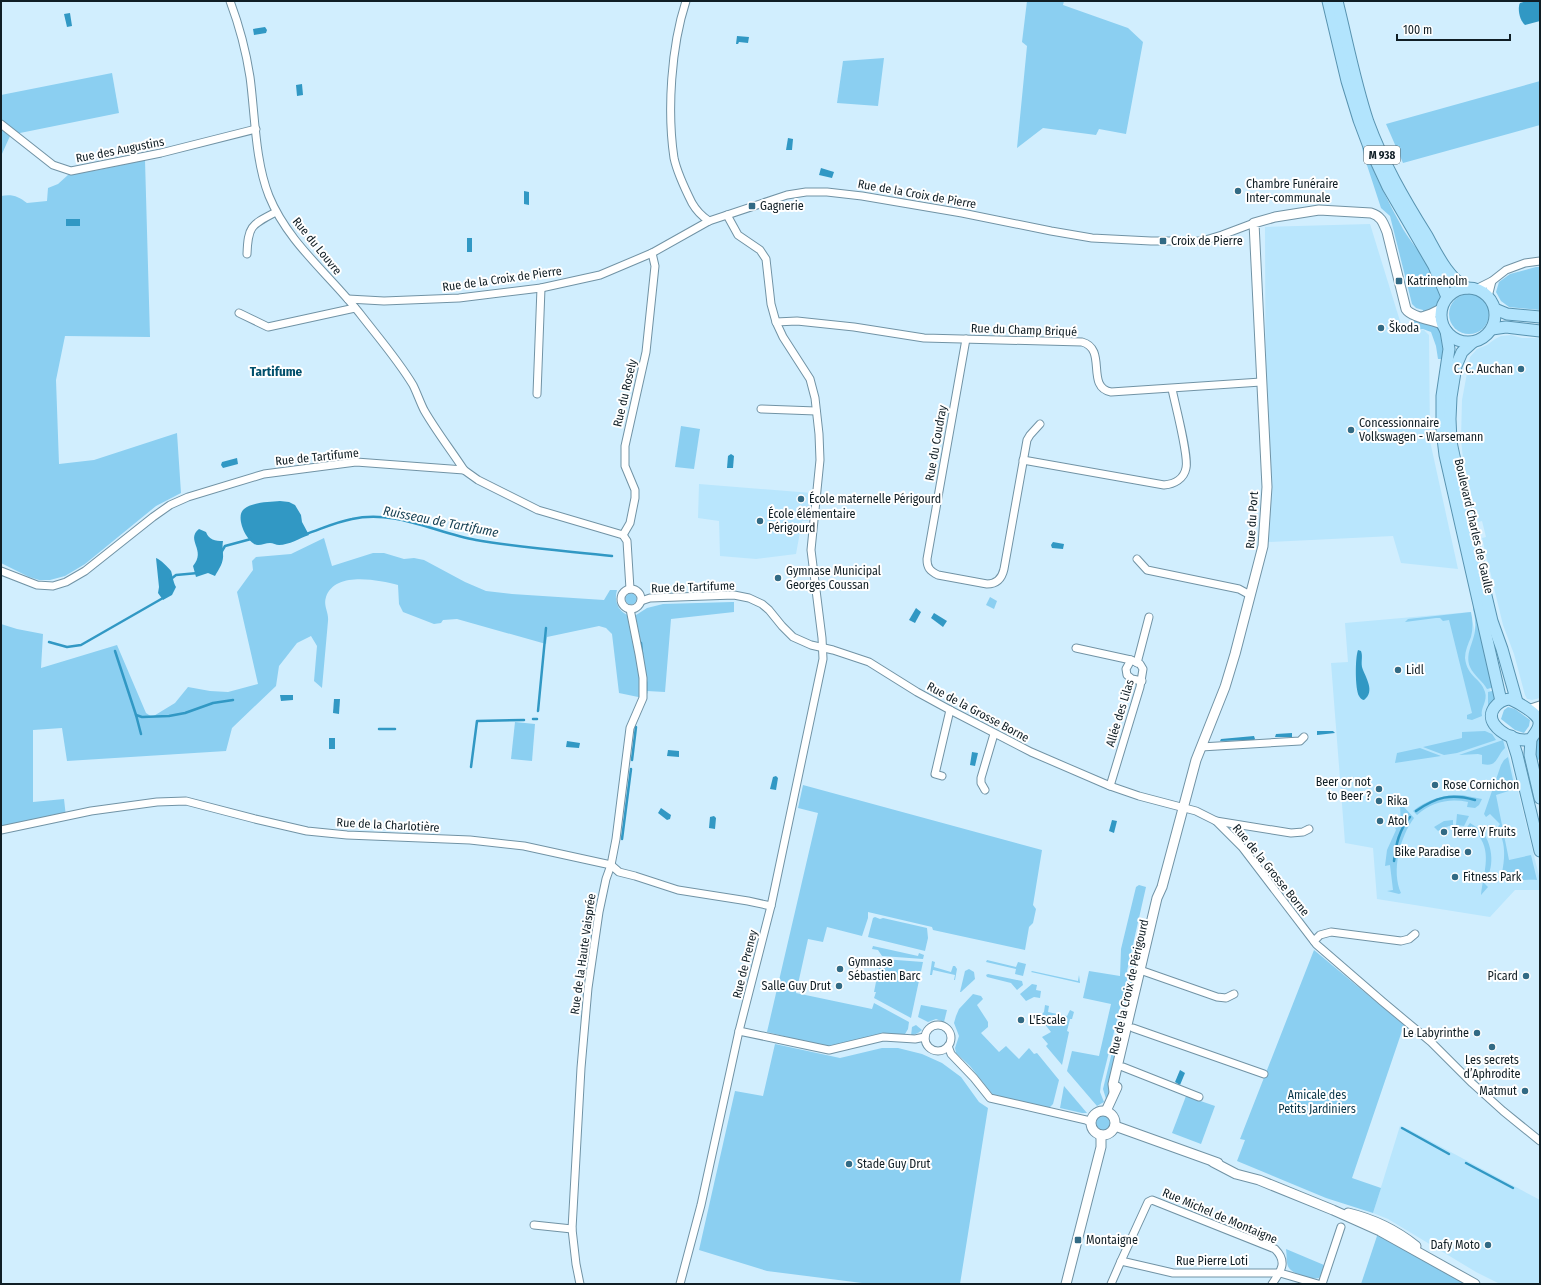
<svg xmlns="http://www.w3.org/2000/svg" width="1541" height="1285" viewBox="0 0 1541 1285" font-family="'Fira Sans Condensed',sans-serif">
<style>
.built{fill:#b9e6fd}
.green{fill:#8bcff1}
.water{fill:#3198c4}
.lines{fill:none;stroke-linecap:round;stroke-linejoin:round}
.stream{stroke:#3198c4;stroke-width:2.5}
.minor-casing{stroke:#7193a5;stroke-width:9}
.tertiary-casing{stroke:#7193a5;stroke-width:11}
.primary-casing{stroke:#5893b0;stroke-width:13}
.minor{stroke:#fff;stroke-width:7}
.tertiary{stroke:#fff;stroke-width:9}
.primary{stroke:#b2e4fd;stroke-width:11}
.poi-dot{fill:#326a84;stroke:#fff;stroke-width:1.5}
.labels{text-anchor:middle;stroke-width:4;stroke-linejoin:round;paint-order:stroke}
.shield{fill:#fff;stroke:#586266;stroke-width:1}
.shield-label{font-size:11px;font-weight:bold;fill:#101e25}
.street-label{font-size:12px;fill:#101e25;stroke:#fff}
.poi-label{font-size:12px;fill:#101e25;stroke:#fff;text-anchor:start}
.park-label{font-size:12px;fill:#093649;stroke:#fff}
.neighbourhood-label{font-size:13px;font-weight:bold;fill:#014f6b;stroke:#fff}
.water-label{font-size:13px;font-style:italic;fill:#184255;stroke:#fff}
</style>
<rect width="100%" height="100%" fill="#d1eefe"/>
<g class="built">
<polygon points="1370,224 1404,334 1414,331 1424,330 1429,335 1430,441 1458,569 1401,563 1393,536 1268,542 1266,479 1265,227"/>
<polygon points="1511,335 1522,338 1540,338 1540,698 1532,700 1527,699 1525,695 1514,654 1503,625 1482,538 1486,537 1482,521 1478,522 1463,459 1461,439 1462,400 1470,357 1477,349 1487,345 1495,339 1501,336"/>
<polygon points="699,484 812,493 808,521 802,521 796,554 756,559 720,556 719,521 698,518"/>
<polygon points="1470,612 1502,738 1505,740 1517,787 1540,880 1540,890 1515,890 1490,917 1377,899 1373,848 1345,843 1331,663 1348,662 1345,623"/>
<polygon points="1400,1126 1408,1129 1540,1200 1540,1284 1500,1284 1476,1272 1388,1219 1373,1213"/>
</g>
<g class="green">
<polygon points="1027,1 1064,1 1063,5 1128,28 1143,42 1126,134 1099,129 1096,135 1043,128 1017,148 1027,46 1022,42"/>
<polygon points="884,58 878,106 837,103 843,61"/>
<polygon points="112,73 119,113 15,134 1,121 1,95"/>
<polygon points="1540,81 1540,125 1403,163 1386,124"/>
<polygon points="1,129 10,136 1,156"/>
<path d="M1363,146c12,29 25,56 40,83 11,19 36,43 38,66 1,11 -9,14 -18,18v-3l-7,-2 -4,-4 -22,-88 -9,-8 -17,-52 -2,-8z"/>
<path d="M145,160l5,177 -85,-1 -9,44 3,84 35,-4 83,-27 4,60 -25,13 -71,58 -20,12 -15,4h-11l-10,-3 -28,-14v-367c11,-2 17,0 26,7l20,-2 1,-13 10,-4 10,-9 30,-5z"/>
<polygon points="1536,267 1540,267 1540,310 1509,307 1501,301 1496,292 1499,282 1510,274"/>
<circle cx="1469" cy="314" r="20"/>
<path d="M1419,320c27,8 28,12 25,39h-6l-2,-13 -5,-14 -8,-3 -9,1 -2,-9z"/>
<polygon points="681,426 700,429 694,469 675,467"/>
<path d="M324,538l8,28 41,-13h11l20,6 10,-1 10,2 41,22 21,9 26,3 92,6 6,-10h7c-4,13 3,24 16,27l14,-9 16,-4 69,-2h2v10l-63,7 -6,73 -18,-1 -4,7 -24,-5 -7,-59 -6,-6 -7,-2 -52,11 -1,7 -89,-25 -14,1 -2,3 -7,1 -31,-12 -4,-8 -1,-19c-20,-5 -63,-14 -72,12 -3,9 3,15 2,24 -2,22 -4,45 -6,67l-8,-7 3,-35 -6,-10 -14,7 -18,23 -3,20 -44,42 -6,23 -159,10 -5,-33 -29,2v72l31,-3 2,18 -65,13v-206l16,5 26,5 -2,34 76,-23 29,68 6,4 23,-14 13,-16 22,4 18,1 30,-8 -21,-92 16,-22 -1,-9 4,-4 35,-3z"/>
<circle cx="631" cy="599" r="5.5"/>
<polygon points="990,597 997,601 994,609 986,605"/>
<path d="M1474,607l22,80 -9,2c-4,-8 -13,-13 -17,-22 -5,-13 3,-23 5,-36 1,-8 0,-15 -2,-22z"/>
<path d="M1471,612c2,9 2,17 0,25 -3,7 -6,14 -6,21 2,19 16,20 20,34 3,9 -5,16 -3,24l-10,4 -5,-1v-4l5,-2 -23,-93 -6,1 -3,-3h-4l-31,4 3,-3z"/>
<polygon points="1496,690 1495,698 1489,706 1488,705 1488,692"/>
<polygon points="1508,707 1515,709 1530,720 1529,726 1524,733 1515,730 1501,719 1504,710"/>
<polygon points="515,722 535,724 532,761 511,759"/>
<polygon points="1485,731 1492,734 1496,740 1457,753 1444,755 1423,747 1462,738 1462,732"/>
<polygon points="1540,736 1540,759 1538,760 1534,757 1533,748"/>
<path d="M1503,740l2,8c-9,8 -7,20 -23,16v-9l-4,-1 -19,1z"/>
<polygon points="1420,748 1441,756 1395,763 1397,753"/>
<path d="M1508,757l7,32 -19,6 13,65 22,-5 6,25c-10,-1 -30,3 -35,-7 3,-16 4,-31 -5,-45l3,-4 -10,-10 -4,3 -2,-3 17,-49 3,-5z"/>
<polygon points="803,785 1042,850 1033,905 1036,909 1033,923 1029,927 1025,950 933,930 932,927 868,912 868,918 862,936 827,927 823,942 808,939 796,993 872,1009 874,1003 909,1022 908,1029 905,1034 876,1035 828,1047 767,1032 818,813 798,808"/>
<path d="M1462,795l20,4 -3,6 -4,3 -8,-1 1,-5c-19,-4 -36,0 -51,13l-4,-4c15,-12 30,-16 49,-16z"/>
<path d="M1400,805l4,2 10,11c-14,19 -23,53 -13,75l-2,1 -12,-3 6,-1 -3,-25 -5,1 2,-16 9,-20 -1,-2 4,-1 2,-2z"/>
<polygon points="1457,814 1469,816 1464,826 1456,825"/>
<polygon points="1453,820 1453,825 1446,827 1438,831 1434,827 1444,821"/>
<polygon points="1470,823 1481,830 1477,834 1467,827"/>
<path d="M1483,832c10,15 12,36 1,51l4,4 -7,8c2,-21 11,-41 -2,-59z"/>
<polygon points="1139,885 1146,887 1127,971 1127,980 1101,1084 1100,1092 1104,1102 1097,1106 1067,1071 1072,1051 1099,1056 1111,1004 1083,998 1089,971 1120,976 1121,949 1136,887"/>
<polygon points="875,917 880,919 883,918 927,928 928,938 925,951 868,937 873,918"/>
<polygon points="873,946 918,956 919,953 924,955 923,959 882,956 878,950 872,949"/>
<polygon points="1314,950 1404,1025 1352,1178 1381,1188 1373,1213 1326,1198 1237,1161 1245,1140 1240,1139"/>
<polygon points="1133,957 1139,958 1134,979 1133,979 1132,984 1133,984 1131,991 1126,994"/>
<polygon points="883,959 923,962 911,1018 874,998 876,992 874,992 880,962 882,962"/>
<polygon points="987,960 1016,967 1018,962 1026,964 1023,976 1015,974 1016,969 986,962"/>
<polygon points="932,961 935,962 934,967 951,972 953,966 955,966 957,969 955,980 954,980 955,975 933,970 932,975 930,975"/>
<polygon points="969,969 974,972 975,979 961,992 960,992 965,971"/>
<polygon points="1032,971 1078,981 1079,975 1080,983 1031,972"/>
<polygon points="988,974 1022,981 1023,985 1017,990 1011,983 987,977 986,975"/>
<polygon points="1032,984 1037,985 1036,990 1041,991 1040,998 1034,997 1026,1001 1020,994"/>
<polygon points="973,994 981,996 983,999 977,1005 988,1022 988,1027 981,1033 999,1052 1006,1046 1019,1059 1029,1048 1034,1054 1037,1053 1059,1080 1053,1104 1050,1107 1046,1107 994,1096 970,1066 956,1053 955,1048 959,1036 954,1023 956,1016 959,1009"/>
<polygon points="1130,996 1109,1097 1107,1097 1106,1099 1103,1089 1125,999"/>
<polygon points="921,1005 947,1010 944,1022 936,1019 928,1022 918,1017"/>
<polygon points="1045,1005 1049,1006 1048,1012 1067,1016 1070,1010 1074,1012 1072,1019 1070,1019 1067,1031 1069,1032 1062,1065 1046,1046 1048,1044 1042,1037 1051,1032 1039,1017 1044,1012"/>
<polygon points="916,1025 922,1030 918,1033 911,1036 912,1027"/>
<polygon points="775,1044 840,1058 882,1048 898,1048 922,1054 942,1063 961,1077 979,1102 988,1108 960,1284 870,1284 767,1271 699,1250 735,1091 763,1096"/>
<polygon points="1064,1086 1087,1113 1082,1113 1060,1108"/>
<polygon points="1186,1096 1215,1106 1201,1144 1172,1133"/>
<circle cx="1103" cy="1123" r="8"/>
<polygon points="1378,1233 1468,1284 1361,1284"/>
<path d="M1286,1249l38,16 -2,8 -3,5c-6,2 -26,-4 -30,-10 -3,-4 -2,-13 -3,-19z"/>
</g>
<g class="water">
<path d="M1527,1h13v20l-15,4c-5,-4 -8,-16 -5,-22z"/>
<polygon points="70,13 72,26 67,27 64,14"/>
<polygon points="265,27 267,30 266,33 254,35 253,29"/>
<polygon points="737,36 749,37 748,43 739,42 738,44 736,44"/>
<polygon points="302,84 303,95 297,96 296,85"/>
<polygon points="788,138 793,139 792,150 786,150"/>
<polygon points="821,168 834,172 832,178 819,175"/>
<polygon points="524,191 529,192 529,205 524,204"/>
<rect x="66" y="219" width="14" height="7"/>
<rect x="467" y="238" width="5" height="14"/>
<polygon points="731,454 734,456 733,468 727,468 728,456"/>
<polygon points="237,458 238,464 223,468 221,465 222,462"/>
<path d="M280,501l9,1 6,3 6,10 1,7 7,13c-9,3 -20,10 -30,10 -3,0 -6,-2 -9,-2 -4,0 -8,2 -12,2 -10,0 -24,-28 -14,-36 8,-7 25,-7 36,-8z"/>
<path d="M199,529l7,3c3,8 9,9 17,9 -1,5 0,8 0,13 1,8 -4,15 -8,22l-7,-3 -12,4 -3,-11c14,-16 -8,-26 6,-37z"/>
<polygon points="1053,542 1064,544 1063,549 1052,548 1051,545"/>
<path d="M156,558c4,1 12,9 15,13 1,2 2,11 5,16l-4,8 -9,5 -5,-7 1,-6z"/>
<polygon points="916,608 921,612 915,623 909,620"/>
<polygon points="934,613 947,621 943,627 931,618"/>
<path d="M1358,650l3,1c2,5 0,10 1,16 3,10 14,24 2,33 -3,-1 -3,-1 -5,-4 -4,-7 -4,-38 -1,-46z"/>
<polygon points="280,695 293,695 293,700 281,701"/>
<polygon points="334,699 340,699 339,714 333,713"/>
<polygon points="1317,731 1333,731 1335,733 1317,735"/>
<polygon points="1292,733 1292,737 1275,737 1276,734"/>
<polygon points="1254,736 1255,739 1254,740 1220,741 1221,739"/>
<rect x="329" y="738" width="6" height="11"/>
<polygon points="567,741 580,743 579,748 566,747"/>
<polygon points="668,750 679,751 679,757 667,756"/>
<polygon points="972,752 978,753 975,766 970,765"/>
<polygon points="776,776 778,778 776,790 770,789 773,777"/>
<polygon points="661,808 671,815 670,819 667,820 658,813"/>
<polygon points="714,816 716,818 715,829 709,828 710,817"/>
<polygon points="1112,820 1117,821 1114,833 1109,831"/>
<polygon points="1180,1070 1185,1073 1180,1085 1175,1082"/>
</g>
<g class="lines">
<g class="stream">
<path d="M306,534c15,-5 30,-12 46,-15 42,-10 84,14 124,21 45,8 91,11 136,16"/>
<polyline points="222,551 225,546 251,539"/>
<polyline points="171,579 176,575 198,573"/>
<polyline points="49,642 67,647 81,645 163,598"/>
<polyline points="641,643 642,654"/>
<polyline points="115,651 136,715 141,734"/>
<polyline points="646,682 646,693"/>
<polyline points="538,711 546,628"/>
<polyline points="136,715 142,717 169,716 185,713 213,703 233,700"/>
<polyline points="533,719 537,719"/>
<polyline points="379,729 395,729"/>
<polyline points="632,760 636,727"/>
<polyline points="471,767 477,721 524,720"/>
<path d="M1416,811c20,-14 35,-18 59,-11"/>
<polyline points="622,839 631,769"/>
<path d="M1394,861c2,-17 5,-31 16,-44"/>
<polyline points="1402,1128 1449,1154"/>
<polyline points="1466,1163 1513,1188"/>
</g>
<g class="minor-casing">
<g id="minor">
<path d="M230,1c9,24 16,50 20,76 5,37 5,84 19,119 19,47 61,79 92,119 17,22 37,45 52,70 4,8 7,17 11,25 12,21 27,40 40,60"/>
<path d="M686,1c-15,46 -19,110 -12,157 3,14 12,33 18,45 4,7 11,14 17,18"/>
<polyline points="1,124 53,165 71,171 161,153 256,129"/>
<path d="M247,254c1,-28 4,-29 29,-42"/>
<polyline points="1476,289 1492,281 1506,270 1525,263 1540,261"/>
<polyline points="1488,297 1492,281"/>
<polyline points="348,299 384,301 459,298 541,288 600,275 652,253 709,221 787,195 806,192 827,192 862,196 962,213 1051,231 1092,238 1151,241 1202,241 1222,235 1254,223"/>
<polyline points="239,313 268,327 355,308"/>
<path d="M776,322l21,-1 57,6 70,11 158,4c26,7 3,45 29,50l150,-10"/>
<path d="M966,339l-39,220c0,9 3,12 11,16l49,9c10,0 15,-6 17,-15l23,-129 3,-5 10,-11"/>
<polyline points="537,394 541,288"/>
<polyline points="761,409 816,411"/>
<path d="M1023,460l141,25c10,-1 20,-6 22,-17 3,-12 -11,-64 -14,-79"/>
<polyline points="623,535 630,523 635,498 635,490 625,466 625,446 646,352 655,266 652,253"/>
<polyline points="1137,559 1147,570 1239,589 1250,595"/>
<polyline points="1,571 37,585 53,586 66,582 85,571 153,517 170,505 188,497 264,474 356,462 464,470 478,480 538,510 623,535 627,541 630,589"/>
<circle cx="631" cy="599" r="10"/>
<polyline points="641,601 650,598 734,595 749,598 762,604 769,610 782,626 793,637 811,645 833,650 869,662 917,692 950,710 1031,752 1110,786 1139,796 1196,811 1216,821 1242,847 1316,944 1383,1002 1431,1042 1472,1083 1503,1111 1540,1141"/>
<polyline points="1076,648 1131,660 1140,664 1143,669 1140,687 1110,786"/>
<polyline points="1131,660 1126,669 1127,675 1132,679 1142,681"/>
<polyline points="1137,663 1149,617"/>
<polyline points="1201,747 1300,741 1304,737"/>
<polyline points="942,776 935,774 950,710"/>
<polyline points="985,790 981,783 981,778 994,734"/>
<polyline points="1216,821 1291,833 1303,832 1309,829"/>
<polyline points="1,830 91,811 157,802 186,801 255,819 307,831 347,835 470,840 524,846 611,865 619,872 635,876 678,890 748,901 771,906"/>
<polyline points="1314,941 1320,935 1331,932 1401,941 1409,939 1415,934"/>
<polyline points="1140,970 1217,997 1226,998 1234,994"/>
<circle cx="938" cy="1038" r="13"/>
<polyline points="1133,1028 1264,1074"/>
<polyline points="739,1031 829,1050 883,1037 915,1039 925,1037"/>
<polyline points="948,1046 951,1054 974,1078 990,1098 1086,1120 1090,1122"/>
<polyline points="1123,1067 1199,1097"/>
<polyline points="534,1225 572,1229"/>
<path d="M1121,1261l27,-59 4,-2 123,49c13,13 6,22 -3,35"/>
<polyline points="580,1284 576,1264 572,1229 581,1068 588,988 599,912 606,879 611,865 616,839 630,728 643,698 643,678 639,654 630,609"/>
<polyline points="680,1284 701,1205 739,1031 771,906 823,659 822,638 811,550 820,460 819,434 815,398 810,379 783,337 776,322 771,304 766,259 760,250 738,235 727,215"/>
<polyline points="1111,1284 1121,1261 1173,1273 1280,1273 1318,1284"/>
<polyline points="1322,1284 1341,1227"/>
</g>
</g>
<g class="tertiary-casing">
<g id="tertiary">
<polyline points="1422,317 1431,314 1441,309"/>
<polyline points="1528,710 1540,706"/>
<path d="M1114,1092l-1,-8 44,-186 5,-11 34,-127 29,-73 10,-33 28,-108 4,-59 -13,-264 21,-6 44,-7 52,3c10,3 12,9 16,19l19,77c5,8 26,11 36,15"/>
<circle cx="1103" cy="1123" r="12"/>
<polyline points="1106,1111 1117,1087"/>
<polyline points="1115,1126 1218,1163"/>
<polyline points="1213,1162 1236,1174 1259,1180 1333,1210 1380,1231 1475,1284"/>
<path d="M1348,1213c25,6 48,17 68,33"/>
<polyline points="1066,1284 1101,1147 1101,1135"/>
</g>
</g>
<g class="primary-casing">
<g id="primary">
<polyline points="1328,1 1347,81 1359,120 1368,144 1388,187 1434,266 1447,297"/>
<path d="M1337,1c10,40 18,82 31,121 15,41 36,77 59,114 10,18 21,42 40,52"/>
<circle cx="1468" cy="315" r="27"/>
<polyline points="1495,309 1507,314 1540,317"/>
<polyline points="1492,329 1506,327 1540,331"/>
<polyline points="1446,331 1449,349 1442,396 1442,430 1445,455 1501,701"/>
<polyline points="1473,342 1462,352 1456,366 1451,397 1450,419 1451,442 1465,507 1492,621 1502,649 1517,702"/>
<path d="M1510,699c7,3 29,15 29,23 1,7 -5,12 -8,17 -12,4 -30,-5 -37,-15 -8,-12 4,-24 16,-25z"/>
<polyline points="1511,736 1517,755 1540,851"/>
<polyline points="1531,739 1530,755 1540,798"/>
</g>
</g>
<use href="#minor" class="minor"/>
<use href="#tertiary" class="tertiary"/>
<use href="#primary" class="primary"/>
</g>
<g class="poi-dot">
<circle cx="1238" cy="191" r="4"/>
<rect x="748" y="202" width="8" height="8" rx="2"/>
<rect x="1159" y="237" width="8" height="8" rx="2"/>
<rect x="1395" y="277" width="8" height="8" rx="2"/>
<circle cx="1381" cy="328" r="4"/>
<circle cx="1521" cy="369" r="4"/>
<circle cx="1351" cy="430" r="4"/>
<circle cx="801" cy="499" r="4"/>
<circle cx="760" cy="521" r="4"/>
<circle cx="778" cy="578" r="4"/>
<circle cx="1398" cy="670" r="4"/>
<circle cx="1435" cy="785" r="4"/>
<circle cx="1379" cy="789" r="4"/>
<circle cx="1379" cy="801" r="4"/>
<circle cx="1380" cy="821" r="4"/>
<circle cx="1444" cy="832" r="4"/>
<circle cx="1468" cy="852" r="4"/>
<circle cx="1455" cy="877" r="4"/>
<circle cx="840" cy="969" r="4"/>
<circle cx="1526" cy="976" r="4"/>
<circle cx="839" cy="986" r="4"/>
<circle cx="1021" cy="1020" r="4"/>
<circle cx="1477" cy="1033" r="4"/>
<circle cx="1492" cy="1047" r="4"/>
<circle cx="1525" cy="1091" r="4"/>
<circle cx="849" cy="1164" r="4"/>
<rect x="1074" y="1236" width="8" height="8" rx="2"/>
<circle cx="1488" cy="1245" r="4"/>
</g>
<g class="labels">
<rect class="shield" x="1364" y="146" width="36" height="18" rx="3"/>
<g class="shield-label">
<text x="1382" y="159">M 938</text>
</g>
<g class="street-label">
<text transform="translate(120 150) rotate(-11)" y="4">Rue des Augustins</text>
<text transform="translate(917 194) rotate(10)" y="4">Rue de la Croix de Pierre</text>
<text transform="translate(317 246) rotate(51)" y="4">Rue du Louvre</text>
<text transform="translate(502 279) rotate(-8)" y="4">Rue de la Croix de Pierre</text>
<text transform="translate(1024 330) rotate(2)" y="4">Rue du Champ Briqué</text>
<text transform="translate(625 393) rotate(-77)" y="4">Rue du Rosely</text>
<text transform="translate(936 443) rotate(-80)" y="4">Rue du Coudray</text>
<text transform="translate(317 457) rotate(-6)" y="4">Rue de Tartifume</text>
<text transform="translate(1252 520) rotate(-86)" y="4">Rue du Port</text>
<text transform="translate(1474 526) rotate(77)" y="4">Boulevard Charles de Gaulle</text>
<text transform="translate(693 587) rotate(-2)" y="4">Rue de Tartifume</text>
<text transform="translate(978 712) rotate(28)" y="4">Rue de la Grosse Borne</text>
<text transform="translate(1120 713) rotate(-73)" y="4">Allée des Lilas</text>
<text transform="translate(388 825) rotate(3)" y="4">Rue de la Charlotière</text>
<text transform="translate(1271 870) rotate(51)" y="4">Rue de la Grosse Borne</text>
<text transform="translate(583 954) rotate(-82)" y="4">Rue de la Haute Vaisprée</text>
<text transform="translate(745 964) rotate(-76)" y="4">Rue de Preney</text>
<text transform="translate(1129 987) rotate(-77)" y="4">Rue de la Croix de Périgourd</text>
<text transform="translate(1220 1216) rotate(23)" y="4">Rue Michel de Montaigne</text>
<text x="1212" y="1265">Rue Pierre Loti</text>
</g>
<g class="poi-label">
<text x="1246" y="188">Chambre Funéraire<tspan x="1246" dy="14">Inter-communale</tspan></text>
<text x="760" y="210">Gagnerie</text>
<text x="1171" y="245">Croix de Pierre</text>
<text x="1407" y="285">Katrineholm</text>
<text x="1389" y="332">Škoda</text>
<text x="1513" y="373" text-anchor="end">C. C. Auchan</text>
<text x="1359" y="427">Concessionnaire<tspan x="1359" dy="14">Volkswagen - Warsemann</tspan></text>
<text x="809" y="503">École maternelle Périgourd</text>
<text x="768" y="518">École élémentaire<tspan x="768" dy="14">Périgourd</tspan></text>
<text x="786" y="575">Gymnase Municipal<tspan x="786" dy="14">Georges Coussan</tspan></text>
<text x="1406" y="674">Lidl</text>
<text x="1371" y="786" text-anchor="end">Beer or not<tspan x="1371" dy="14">to Beer ?</tspan></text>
<text x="1443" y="789">Rose Cornichon</text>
<text x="1387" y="805">Rika</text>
<text x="1388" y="825">Atol</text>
<text x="1452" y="836">Terre Y Fruits</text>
<text x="1460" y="856" text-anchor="end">Bike Paradise</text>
<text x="1463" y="881">Fitness Park</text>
<text x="848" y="966">Gymnase<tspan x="848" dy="14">Sébastien Barc</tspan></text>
<text x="1518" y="980" text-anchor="end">Picard</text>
<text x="831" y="990" text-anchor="end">Salle Guy Drut</text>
<text x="1029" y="1024">L'Escale</text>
<text x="1469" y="1037" text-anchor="end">Le Labyrinthe</text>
<text x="1492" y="1064" text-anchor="middle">Les secrets<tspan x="1492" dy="14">d’Aphrodite</tspan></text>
<text x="1517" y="1095" text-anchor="end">Matmut</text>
<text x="857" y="1168">Stade Guy Drut</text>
<text x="1086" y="1244">Montaigne</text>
<text x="1480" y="1249" text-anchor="end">Dafy Moto</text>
</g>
<g class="park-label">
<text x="1317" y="1099">Amicale des<tspan x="1317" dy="14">Petits Jardiniers</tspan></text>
</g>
<g class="neighbourhood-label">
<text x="276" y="376">Tartifume</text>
</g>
<g class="water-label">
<text transform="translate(441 521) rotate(11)" y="5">Ruisseau de Tartifume</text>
</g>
</g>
<rect width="1541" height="1285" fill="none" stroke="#101e25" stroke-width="4"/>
<path d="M1397 34v6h113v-6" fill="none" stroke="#101e25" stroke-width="2"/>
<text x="1403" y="34" font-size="12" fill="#101e25" stroke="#ffffff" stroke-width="3" paint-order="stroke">100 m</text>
</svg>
